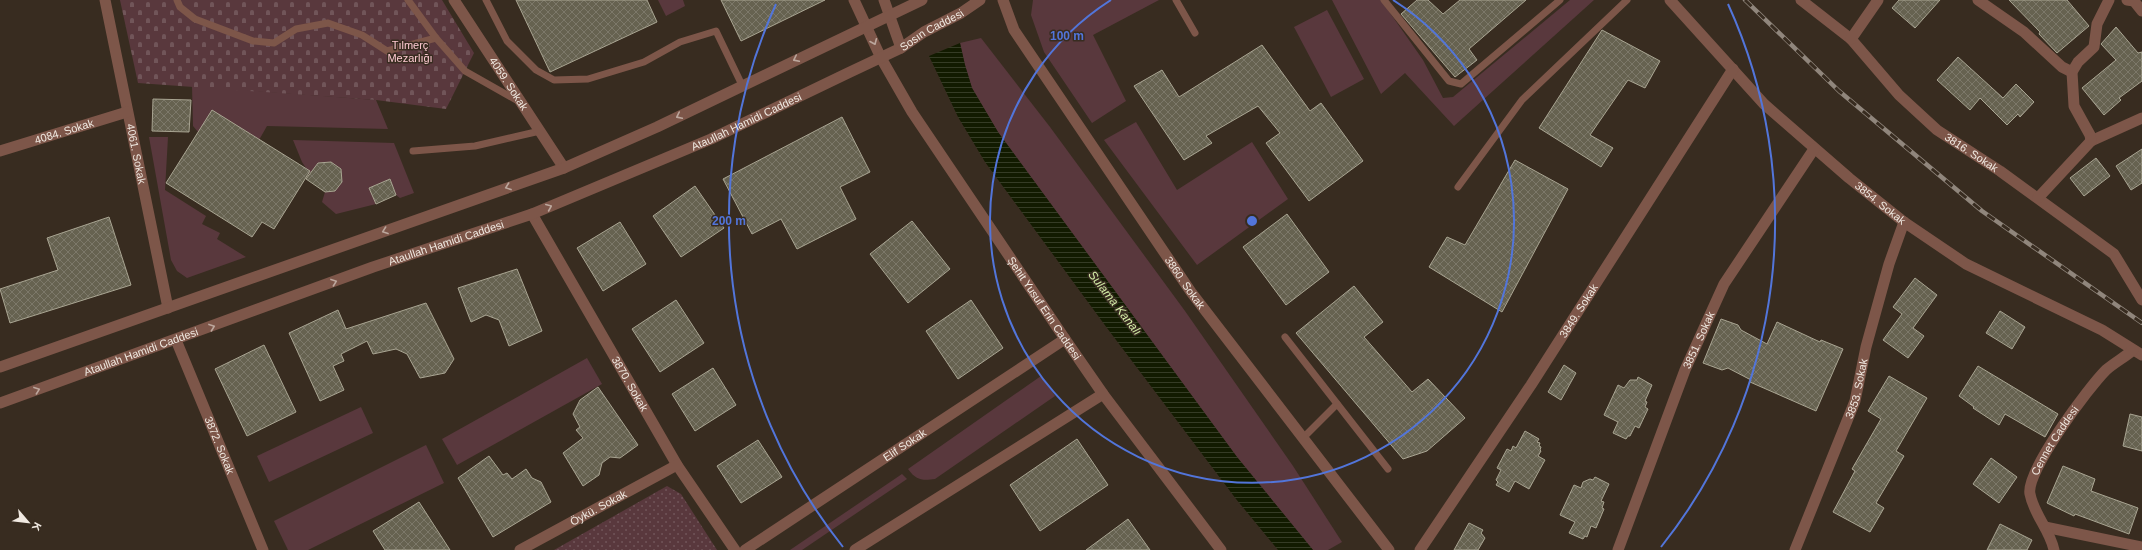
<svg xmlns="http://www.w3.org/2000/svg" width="2142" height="550" viewBox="0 0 2142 550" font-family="Helvetica,sans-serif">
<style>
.grass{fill:#59383d}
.cemetery{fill:url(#cemetery-stones)}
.park{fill:url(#park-dots)}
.water{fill:url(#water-rules)}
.building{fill:url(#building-cross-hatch);stroke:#a9a592}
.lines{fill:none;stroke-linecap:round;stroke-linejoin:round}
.service{stroke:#7d5649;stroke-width:7}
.minor{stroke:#7d5649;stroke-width:11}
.tertiary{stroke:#7d5649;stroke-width:11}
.rail-casing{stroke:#90867c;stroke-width:4.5}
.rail{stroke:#382c20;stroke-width:3;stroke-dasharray:9;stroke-linecap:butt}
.oneway{stroke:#bca79d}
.ring{fill:none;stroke:#5275da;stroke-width:2}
.labels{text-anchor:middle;stroke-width:3;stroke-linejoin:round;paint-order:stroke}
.street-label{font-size:11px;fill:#f0e9e1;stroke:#382c20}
.park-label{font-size:11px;fill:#fdcad1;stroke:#382c20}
.water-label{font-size:12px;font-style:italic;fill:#d4eea7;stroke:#382c20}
.centre{fill:#5275da;stroke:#382c20;stroke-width:2}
.ring-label{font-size:12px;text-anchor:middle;font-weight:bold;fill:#5275da;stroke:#382c20;stroke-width:3;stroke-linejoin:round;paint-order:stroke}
</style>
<defs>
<pattern id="cemetery-stones" width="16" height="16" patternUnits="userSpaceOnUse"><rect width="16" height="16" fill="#59383d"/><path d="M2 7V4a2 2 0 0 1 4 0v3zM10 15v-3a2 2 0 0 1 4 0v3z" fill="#715559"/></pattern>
<pattern id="park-dots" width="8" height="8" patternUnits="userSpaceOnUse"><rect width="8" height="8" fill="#59383d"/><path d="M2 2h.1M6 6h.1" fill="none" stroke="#715559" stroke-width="1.8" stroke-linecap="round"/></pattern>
<pattern id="water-rules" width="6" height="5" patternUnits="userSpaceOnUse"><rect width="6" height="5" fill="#121b00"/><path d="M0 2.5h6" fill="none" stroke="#353c25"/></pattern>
<pattern id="building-cross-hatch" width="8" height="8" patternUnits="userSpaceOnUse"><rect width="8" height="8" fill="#666250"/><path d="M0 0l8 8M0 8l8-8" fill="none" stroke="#7c7869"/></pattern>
</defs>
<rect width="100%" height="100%" fill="#382c20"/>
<g class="grass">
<polygon points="658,0 683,0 685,6 666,16"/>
<polygon points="1033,0 1159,0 1093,35 1126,101 1092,123 1044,52 1031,15"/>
<polygon points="1332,0 1381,0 1423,60 1443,98 1453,97 1570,0 1594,0 1454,126 1405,73 1381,94"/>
<polygon points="1327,10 1364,79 1331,97 1294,27"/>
<polygon points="981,38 1050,127 1185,311 1293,466 1342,542 1328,550 1313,550 1237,457 998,132 972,88 965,65 960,43"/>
<polygon points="192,86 376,100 388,129 267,126 259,140 198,132 193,126"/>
<polygon points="1136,122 1177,190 1252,142 1288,199 1197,265 1104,140"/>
<polygon points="149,137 168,137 165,190 206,216 202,224 220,233 217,239 246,257 187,278 177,271 171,260"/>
<polygon points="293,140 394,143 414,193 400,198 396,195 390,179 369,188 376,204 336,214 322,202 325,192 335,191 342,182 341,169 331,162 318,163 310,174 302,162"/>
<polygon points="587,358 602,384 457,465 442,439"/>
<path d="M1041,376l14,20 -120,83c-13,2 -19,1 -27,-10z"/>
<polygon points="361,407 373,433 269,482 257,456"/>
<polygon points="426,445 444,483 308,550 288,550 274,521"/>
<polygon points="902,474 907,479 802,550 790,550"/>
</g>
<polygon class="cemetery" points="120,0 442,0 474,53 446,109 376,100 138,83"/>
<polygon class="park" points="667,486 681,494 717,550 554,550"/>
<polygon class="water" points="960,43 965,65 972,88 998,132 1237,457 1313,550 1278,550 1236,499 1107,328 985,162 958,117 929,56"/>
<g class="building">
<polygon points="516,0 647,0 657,22 550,72"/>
<polygon points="721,0 825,0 741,41"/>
<polygon points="1417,0 1428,0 1443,14 1460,0 1526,0 1469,49 1477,60 1455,77 1401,14"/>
<polygon points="1899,0 1940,0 1915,28 1892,8"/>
<polygon points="2009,0 2067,0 2089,26 2057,53 2039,34 2040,32"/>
<polygon points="2116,27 2138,53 2142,52 2142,81 2119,98 2121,100 2104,115 2082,88 2116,60 2101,44"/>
<polygon points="1602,30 1660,61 1645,88 1628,80 1590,135 1613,148 1601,167 1539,128"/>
<polygon points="1262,45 1310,111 1321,103 1363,161 1309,201 1266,143 1280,133 1258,106 1206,136 1212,143 1184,160 1134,86 1162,70 1179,97"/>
<polygon points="1958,57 2003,98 2016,84 2034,102 2020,117 2018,114 2007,125 1980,98 1970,110 1937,80"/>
<polygon points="153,99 191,100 189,132 152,131"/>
<polygon points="212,110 310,171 274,229 262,222 252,237 166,183"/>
<polygon points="842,117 870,172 840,187 856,219 797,249 781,219 752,234 723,179"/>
<polygon points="2142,149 2142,183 2131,190 2116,166"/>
<polygon points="2096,158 2110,176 2084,196 2070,178"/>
<polygon points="1515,160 1568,189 1502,312 1429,267 1447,237 1465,245"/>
<polygon points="331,162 341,169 342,182 335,191 325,192 306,179 318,163"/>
<polygon points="390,179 396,195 376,204 369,188"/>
<polygon points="695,186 724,228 681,257 653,216"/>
<polygon points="1287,214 1329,272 1286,305 1243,247"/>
<polygon points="109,217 131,285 10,323 0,289 58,270 47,238"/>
<polygon points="912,221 950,269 908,303 870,254"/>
<polygon points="620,222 646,264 603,291 577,248"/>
<polygon points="517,269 542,331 509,346 499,320 486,315 471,322 458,288"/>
<polygon points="1915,278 1937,295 1913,328 1924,336 1908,358 1883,340 1902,314 1893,307"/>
<polygon points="1354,286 1383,322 1364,337 1412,392 1428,379 1465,418 1427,451 1403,459 1296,333"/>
<polygon points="676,300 704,343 660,372 632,329"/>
<polygon points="971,300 1003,348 958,379 926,331"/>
<polygon points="426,303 454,359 445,373 420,378 407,354 396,349 373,354 367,341 341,354 344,361 333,366 344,390 320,401 289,333 338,310 346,329"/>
<polygon points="2000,311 2025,327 2012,349 1986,333"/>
<polygon points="1721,319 1738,325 1741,330 1767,344 1777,322 1820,342 1821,340 1843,349 1816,411 1750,382 1751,380 1728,368 1722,370 1703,363"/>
<polygon points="264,345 296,412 247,436 215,369"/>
<polygon points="1564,365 1576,373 1561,400 1548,392"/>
<polygon points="1978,366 2058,414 2045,437 2005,414 1999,425 1973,408 1974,407 1959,396"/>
<polygon points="713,368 736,405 695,431 672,394"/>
<polygon points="1889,376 1927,398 1896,451 1904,456 1876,503 1884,508 1870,532 1833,512 1855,471 1852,469 1881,419 1868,411"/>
<polygon points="1638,377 1652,385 1645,401 1647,402 1645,407 1648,409 1639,428 1635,426 1630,436 1628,436 1626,439 1613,433 1618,422 1604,415 1618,385 1624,388 1630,380 1637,380"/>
<polygon points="598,387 638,445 620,458 610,457 602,463 599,475 583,486 563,453 583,438 576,430 580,427 573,414 580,400"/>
<polygon points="2130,414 2142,417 2142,451 2123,446"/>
<polygon points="1525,431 1539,439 1537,442 1540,443 1539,446 1541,447 1540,450 1541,451 1538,456 1545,460 1529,489 1515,481 1509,492 1496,485 1498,482 1496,480 1501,470 1497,468 1507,449 1511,451 1513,446 1516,448"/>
<polygon points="1077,439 1108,485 1040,531 1010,485"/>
<polygon points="758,440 782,477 741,503 717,466"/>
<polygon points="489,456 503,475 507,473 512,479 526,469 532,478 541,482 551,502 493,537 458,478"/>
<polygon points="1991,458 2017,477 1999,503 1973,484"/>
<polygon points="2063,466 2095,479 2091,491 2138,508 2129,534 2075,514 2074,516 2047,503"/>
<polygon points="1595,477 1609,484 1601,501 1604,502 1602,508 1604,509 1596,528 1591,526 1587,537 1585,536 1583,539 1569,533 1575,522 1560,515 1574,485 1581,488 1583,482 1590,479 1593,480"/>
<polygon points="419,502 450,550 385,550 373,531"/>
<polygon points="1128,519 1150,550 1086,550"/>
<polygon points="1469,523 1483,530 1481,533 1485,538 1478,550 1454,550"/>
<polygon points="2000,524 2032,540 2027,550 1987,550"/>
</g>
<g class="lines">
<g class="service">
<polyline points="177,0 180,7 195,19 253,41 274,43 296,29 328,23 362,35 387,51 436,38"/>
<polyline points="408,0 436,38 465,71 518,101"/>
<polyline points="486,0 507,41 536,70 554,80 588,79 644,62 680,42 716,31 742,85"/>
<polyline points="1176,0 1195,33"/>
<polyline points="1384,0 1449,81 1461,84 1560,0"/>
<polyline points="413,151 475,146 540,131"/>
<polyline points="1458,187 1522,100 1627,0"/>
<polyline points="1285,337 1388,469"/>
<polyline points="1304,437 1337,404"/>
</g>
<g class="minor">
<path id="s1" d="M105,0l63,308"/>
<path id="s2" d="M454,0l110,168"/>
<polyline points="854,0 881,58"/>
<polyline points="884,0 901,48"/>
<path id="s3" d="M1003,0l11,30 177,262 198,258"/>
<path id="s4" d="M1670,0l94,104 85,74 55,44 62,42 136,66 40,25"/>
<path id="s5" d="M1801,0l50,39 48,56 38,35 63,41 114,83 28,46"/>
<polyline points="1978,0 2024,32 2062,67 2072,72"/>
<polyline points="2127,0 2134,1 2142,11"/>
<polyline points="1851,39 1878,0"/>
<polyline points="2091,141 2142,118"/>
<path id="s6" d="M0,151l127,-39"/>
<polyline points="2038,198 2091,141 2090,135 2074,106 2072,72 2078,62 2094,47 2097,24 2109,0"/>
<path id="s7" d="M532,214l145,251 58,85"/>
<path id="s8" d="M176,340l87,210"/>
<polyline points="2045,527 2142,547"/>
<path id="s9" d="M520,550l157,-85"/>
<path id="s10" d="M745,550l320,-211"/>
<polyline points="855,550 1103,394"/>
<path id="s11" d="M1420,550l111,-165 202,-316"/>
<path id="s12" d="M1618,550l67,-180 39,-86 90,-135"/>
<path id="s13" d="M1795,550l60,-149 11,-54 23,-83 15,-42"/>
</g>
<g class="tertiary">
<path id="s14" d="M881,58l31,54 153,227 38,55 118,156"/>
<polyline points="0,367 564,168 657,127 922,0"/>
<path id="s15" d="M0,403l373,-136 159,-53 179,-75 137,-66 53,-25 23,-16 37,-19 19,-13"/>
<path id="s16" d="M2054,550c-4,-20 -20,-35 -24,-56 -5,-22 59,-107 76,-124 8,-7 19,-13 27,-20"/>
</g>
<g class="rail-casing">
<polyline id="rail" points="1745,0 1839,91 1982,211 2142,323"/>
</g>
<use href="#rail" class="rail"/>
</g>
<defs><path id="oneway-chevron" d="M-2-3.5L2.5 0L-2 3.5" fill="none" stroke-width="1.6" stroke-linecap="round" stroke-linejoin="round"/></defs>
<g class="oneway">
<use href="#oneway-chevron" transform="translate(874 42) rotate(67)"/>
<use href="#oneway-chevron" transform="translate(796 59) rotate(154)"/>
<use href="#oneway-chevron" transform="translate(679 116) rotate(154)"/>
<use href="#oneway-chevron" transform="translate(508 187) rotate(160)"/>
<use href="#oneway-chevron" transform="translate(549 207) rotate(-23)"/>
<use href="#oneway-chevron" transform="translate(385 231) rotate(160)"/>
<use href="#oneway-chevron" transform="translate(334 282) rotate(-20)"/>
<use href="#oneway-chevron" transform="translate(212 327) rotate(-20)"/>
<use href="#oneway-chevron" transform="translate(37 390) rotate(-20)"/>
</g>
<g class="ring">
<path d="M1393 0A262 262 0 1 1 1111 0"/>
<path d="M843 547A523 523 0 0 1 776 4M1728 4A523 523 0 0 1 1661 547"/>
</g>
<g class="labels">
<g class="street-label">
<text dy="4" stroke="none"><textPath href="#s15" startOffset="1005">Sosın Caddesi</textPath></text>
<text dy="4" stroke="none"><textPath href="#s2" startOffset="100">4059. Sokak</textPath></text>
<text dy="4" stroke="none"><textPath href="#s15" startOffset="798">Ataullah Hamidi Caddesi</textPath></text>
<text dy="4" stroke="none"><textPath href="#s6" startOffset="67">4084. Sokak</textPath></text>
<text dy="4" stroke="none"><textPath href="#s5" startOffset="230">3816. Sokak</textPath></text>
<text dy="4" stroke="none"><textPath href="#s1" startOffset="157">4061. Sokak</textPath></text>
<text dy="4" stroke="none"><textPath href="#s4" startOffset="293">3854. Sokak</textPath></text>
<text dy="4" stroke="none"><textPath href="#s15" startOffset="474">Ataullah Hamidi Caddesi</textPath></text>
<text dy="4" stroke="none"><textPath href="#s3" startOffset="337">3860. Sokak</textPath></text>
<text dy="4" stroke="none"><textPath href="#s14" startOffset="299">Şehit Yusuf Erin Caddesi</textPath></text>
<text dy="4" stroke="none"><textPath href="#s11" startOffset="287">3849. Sokak</textPath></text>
<text dy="4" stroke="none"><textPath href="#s12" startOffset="225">3851. Sokak</textPath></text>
<text dy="4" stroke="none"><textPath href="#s15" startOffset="150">Ataullah Hamidi Caddesi</textPath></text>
<text dy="4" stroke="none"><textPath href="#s7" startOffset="196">3870. Sokak</textPath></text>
<text dy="4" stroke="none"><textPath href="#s13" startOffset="173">3853. Sokak</textPath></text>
<text dy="4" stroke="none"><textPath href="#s16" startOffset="121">Cennet Caddesi</textPath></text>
<text dy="4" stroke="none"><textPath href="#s10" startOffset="191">Elif Sokak</textPath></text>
<text dy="4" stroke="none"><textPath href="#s8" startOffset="114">3872. Sokak</textPath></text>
<text dy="4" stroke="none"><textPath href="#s9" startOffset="89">Öykü. Sokak</textPath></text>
</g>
<g class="park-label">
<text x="410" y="49">Tılmerç<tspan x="410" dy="13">Mezarlığı</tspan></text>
</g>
<g class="water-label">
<text transform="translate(1115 303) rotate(52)" y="4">Sulama Kanalı</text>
</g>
</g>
<circle cx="1252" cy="221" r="6" class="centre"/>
<g class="ring-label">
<text x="1067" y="40">100 m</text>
<text x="729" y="225">200 m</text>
</g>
<g transform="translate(28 522) rotate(118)" stroke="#382c20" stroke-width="3" paint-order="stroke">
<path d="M0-3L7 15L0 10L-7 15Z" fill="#f0e9e1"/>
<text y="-6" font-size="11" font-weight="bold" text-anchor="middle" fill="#f0e9e1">K</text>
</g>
</svg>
